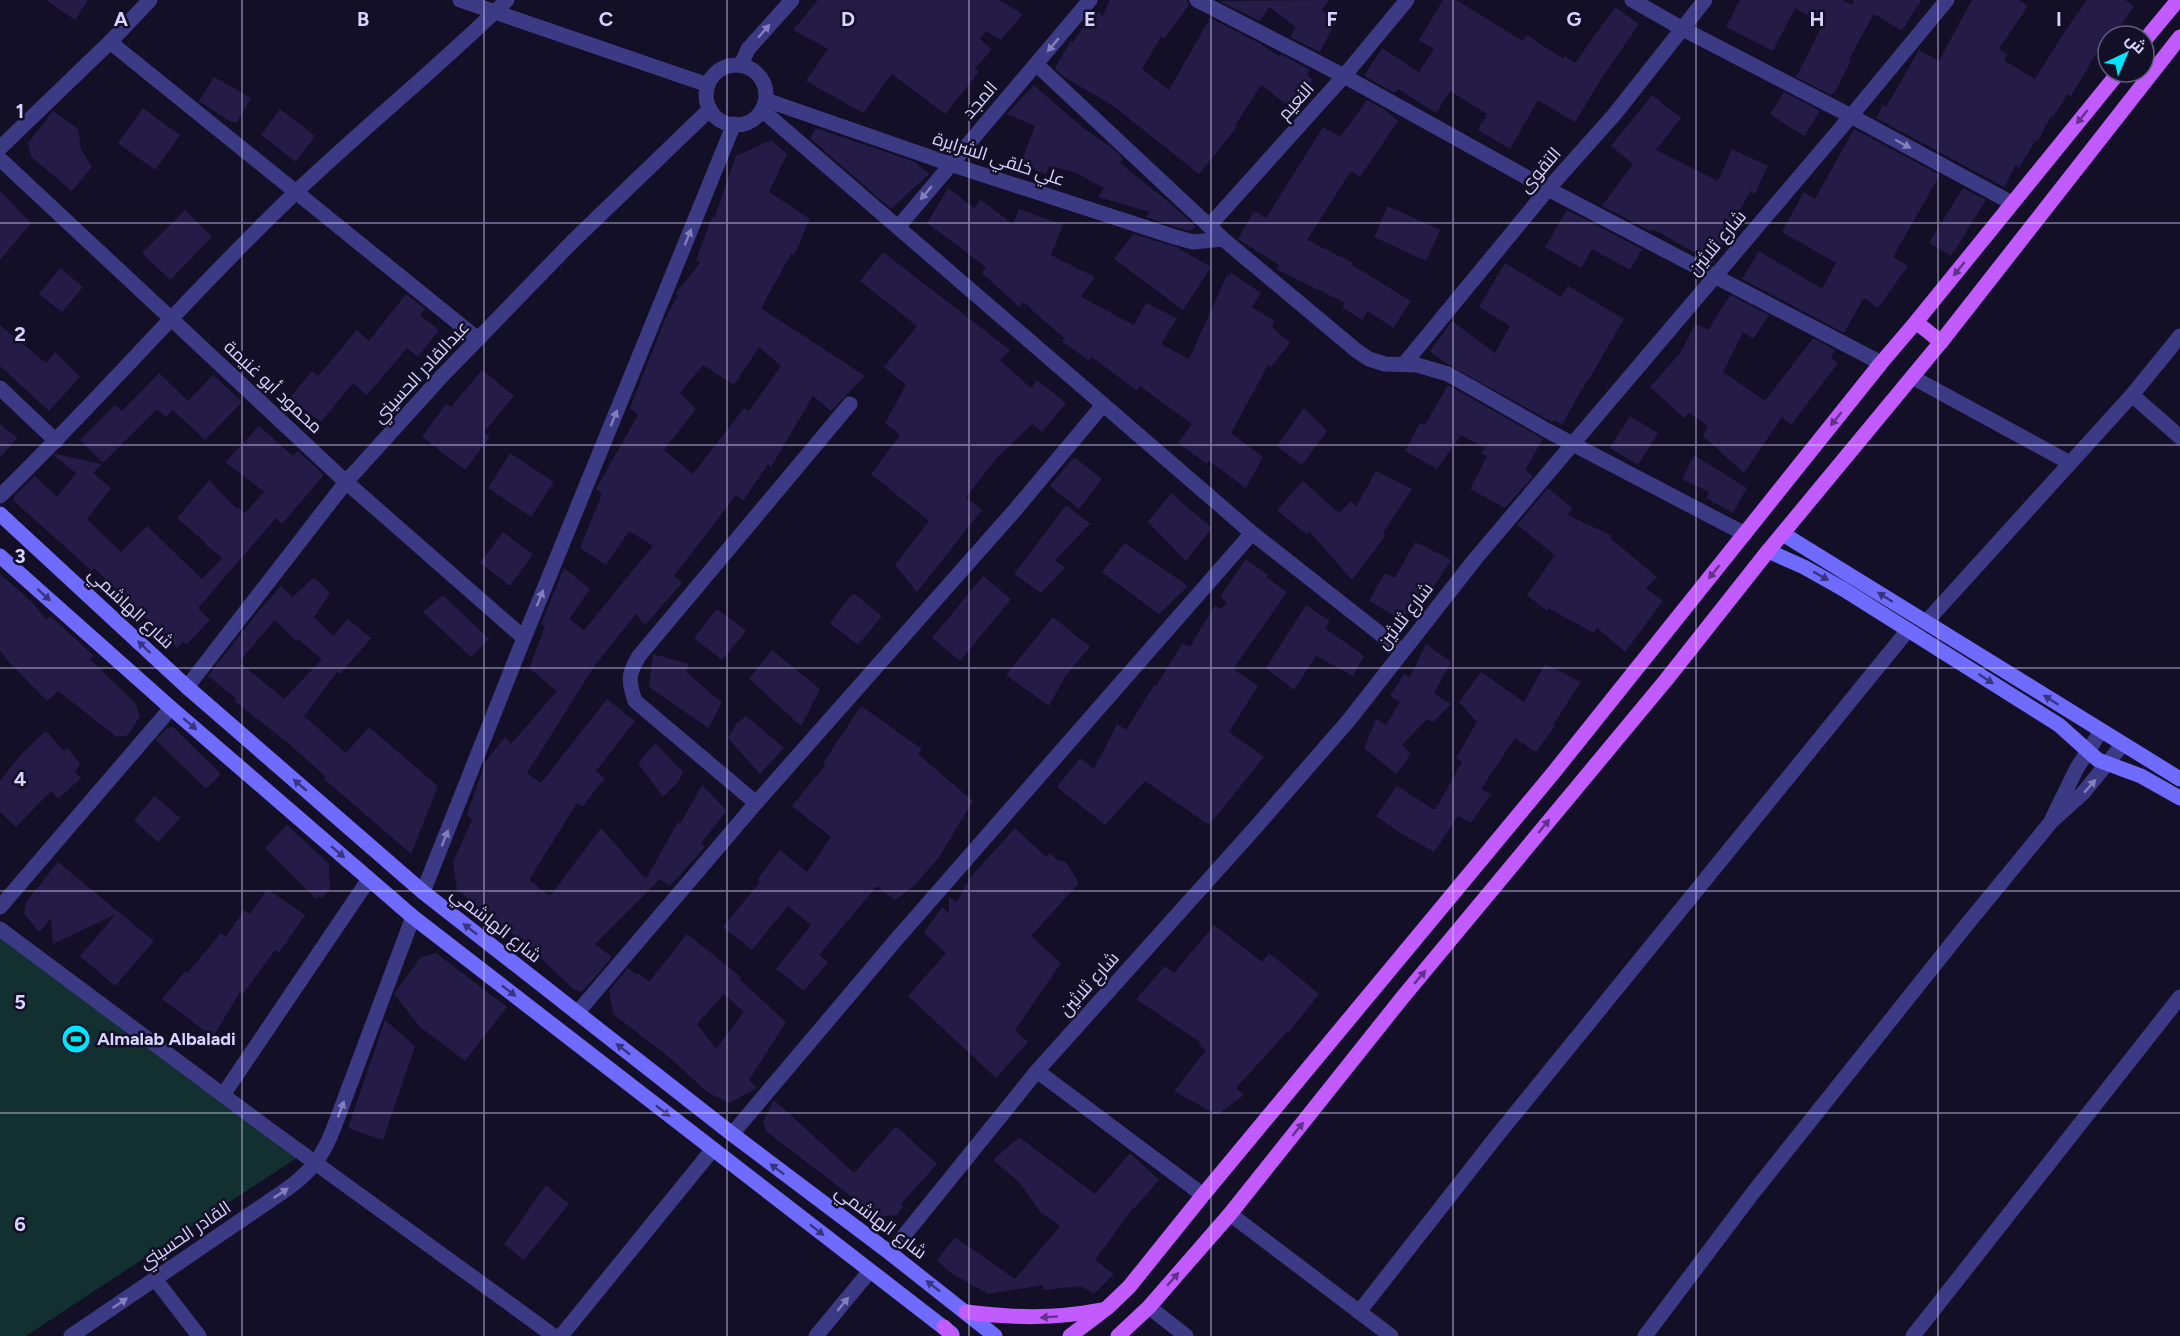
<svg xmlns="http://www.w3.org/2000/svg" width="2180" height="1336" viewBox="0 0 2180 1336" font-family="Figtree,Cairo,sans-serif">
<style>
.green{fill:#12302f}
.building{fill:#241b47;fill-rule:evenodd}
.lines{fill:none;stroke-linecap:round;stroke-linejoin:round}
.street{stroke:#3d3a85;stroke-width:15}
.secondary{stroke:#6f6bff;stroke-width:15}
.primary{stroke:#c25bff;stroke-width:15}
.oneway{fill:#837fbc}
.oneway2{fill:#623188}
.oneway3{fill:#38347d}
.grid{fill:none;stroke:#d9d4ff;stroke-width:1.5;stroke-opacity:0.55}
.labels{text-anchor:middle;stroke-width:5;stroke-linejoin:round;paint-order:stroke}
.street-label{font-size:18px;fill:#d9d4ff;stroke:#130f26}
.poi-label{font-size:18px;font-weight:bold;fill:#d9d4ff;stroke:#130f26;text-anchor:start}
.grid-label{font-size:20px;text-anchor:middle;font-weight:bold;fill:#d9d4ff;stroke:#130f26;stroke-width:5;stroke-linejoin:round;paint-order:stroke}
</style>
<rect width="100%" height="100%" fill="#130f26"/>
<polygon class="green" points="0,925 304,1153 26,1336 0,1336"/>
<g class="building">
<polygon points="46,0 88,0 75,20"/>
<polygon points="818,0 999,0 1023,14 1001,40 986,31 980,39 992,49 975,69 979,72 945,114 892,74 863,113 806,81 828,49 793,30"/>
<polygon points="1110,0 1187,0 1189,5 1164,39 1161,37 1142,69 1169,90 1210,18 1259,43 1280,57 1281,54 1310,70 1307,75 1313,80 1291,108 1261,85 1235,126 1237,127 1199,174 1112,105 1064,77 1055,68 1071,41 1073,42 1095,10 1103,16"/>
<polygon points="1329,0 1322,10 1337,20 1320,52 1290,37 1296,27 1269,7 1260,21 1219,1"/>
<polygon points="1443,0 1456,0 1523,41 1527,35 1563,59 1565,56 1575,63 1615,7 1639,24 1601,79 1575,122 1538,100 1510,149 1478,130 1487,114 1450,91 1436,113 1398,89 1395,93 1364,76 1382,48 1419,72 1434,49 1419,40"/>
<polygon points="1740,0 1843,0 1852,5 1854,1 1852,0 1921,0 1902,31 1874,14 1849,59 1851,60 1834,94 1833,93 1831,95 1796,77 1823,24 1795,8 1773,51 1726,27"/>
<polygon points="1972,0 2019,0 2028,6 1999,49 2007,54 2004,60 2035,79 2065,31 2087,0 2125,0 2134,6 2114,36 2108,36 2108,41 2105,39 2071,96 2068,94 2053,117 2051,116 2038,141 2036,140 2019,168 2015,166 2004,187 1876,118 1883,105 1886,107 1919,50 1939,61"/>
<polygon points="214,77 251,98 237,122 231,122 199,101"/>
<polygon points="1034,85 1082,127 1111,147 1123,159 1120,163 1171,204 1196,227 1189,231 1178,228 1146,217 1150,212 1098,197 1104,188 1074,172 1049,166 1046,175 1021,163 1035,126 1007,114"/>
<polygon points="1784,92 1820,111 1804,136 1770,114"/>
<polygon points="1652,95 1681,118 1656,150 1718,181 1732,149 1768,166 1755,194 1750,191 1713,263 1653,229 1652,232 1602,206 1633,164 1611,146"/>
<polygon points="1367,100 1385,110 1398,121 1360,177 1351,171 1307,240 1353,263 1352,265 1411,301 1393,328 1368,311 1362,320 1342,307 1345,303 1276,269 1279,265 1238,239 1254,211 1266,218 1323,127 1340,137"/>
<polygon points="143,108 180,135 155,170 118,143"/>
<polygon points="280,109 315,136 296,162 261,135"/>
<polygon points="53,111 78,129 81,149 92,167 72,191 31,157 28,143"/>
<polygon points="816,128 915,162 929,174 891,209 810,138"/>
<polygon points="1854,129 1940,175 1893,257 1908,266 1878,308 1864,298 1844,333 1742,279 1759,251 1822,289 1836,263 1782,232 1804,192 1815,199"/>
<path d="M771,140l16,14 -18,38 41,27 -16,36 -3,-1 -30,54 104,68 -34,35 -18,-15 -42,71 -3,-3 -25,37 -7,-6 -62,81 8,7 -37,42 -9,-11 -41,51 -68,108 14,10 66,-84 28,22 -39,50 9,7 -23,29 -5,-4 -48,77 21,16 51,-68 45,51 32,-57 2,2 22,-39 25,26 -26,32 4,4 -35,39 -10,-7 -65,65 17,13 -30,35 -9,-3 -47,-45 -44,-32 -25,-23 -4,-27 19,-42 -5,-5 18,-53 20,-25 6,7 46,-53 -28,-23 16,-41 -4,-3 23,-56 26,21 -21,30 15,11 69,-84 -24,-15 -23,34 -26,-17 22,-54 -6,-5 42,-74 -8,-7 35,-89 13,-24 -3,-1 25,-31 -4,-3 16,-43 2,2 22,-63zM759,347l22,19 -32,45 -5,-3 -51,66 -29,-24 32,-41 -16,-16 23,-28 31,20z"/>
<polygon points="948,188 974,208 981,200 1013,224 1019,209 1063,225 1051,255 1095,277 1081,297 1134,325 1146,303 1177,318 1161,344 1189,359 1227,275 1229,276 1231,273 1261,293 1252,307 1275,321 1272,327 1290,343 1271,367 1268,365 1231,433 1263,457 1246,488 1209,461 1207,464 1178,443 1192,424 1140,386 1137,391 1092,357 1089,361 1062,341 1064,338 1023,302 1019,307 982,273 986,267 927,223"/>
<polygon points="1963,188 1986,200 1951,256 1929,243"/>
<polygon points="0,191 31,223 0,260"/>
<polygon points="1388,206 1440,230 1426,261 1374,237"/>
<polygon points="185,210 212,237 170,280 142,253"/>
<polygon points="1567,210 1642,249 1630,270 1592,249 1581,268 1545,247"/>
<polygon points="1133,234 1176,247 1211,267 1183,310 1114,259"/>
<polygon points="883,252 1010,350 1000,360 1031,388 1037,380 1066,403 1042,432 1032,424 996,459 966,497 982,510 917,592 895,565 929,521 871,474 900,435 885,423 906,385 884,367 917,326 860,281"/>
<polygon points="1505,263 1561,297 1568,286 1624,319 1588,381 1587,380 1562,425 1554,420 1552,422 1447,364 1430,351 1452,321 1495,353 1510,326 1479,307"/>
<polygon points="60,268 83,287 62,312 39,294"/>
<polygon points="406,294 425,309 420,315 439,330 418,357 407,348 367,395 353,383 321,422 290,398 312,371 318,376 357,330 369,341"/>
<polygon points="1730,295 1769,315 1753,339 1743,332 1723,372 1765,401 1813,338 1835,350 1831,358 1838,363 1791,425 1782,417 1744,473 1703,436 1708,426 1689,413 1684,418 1650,387 1681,352 1695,324 1708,330"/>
<polygon points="0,325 46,363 55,352 80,377 49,411 0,366"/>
<polygon points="482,370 514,396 484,432 490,437 465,470 422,437 446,404 451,407"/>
<polygon points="159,373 188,401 213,375 242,402 205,440 173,410 166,417 157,409 103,463 80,440 115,405 122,411"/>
<polygon points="1448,385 1543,439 1525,470 1533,476 1505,508 1470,489 1487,456 1481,453 1485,448 1461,435 1437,469 1405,451 1420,423 1425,425"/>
<polygon points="1304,408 1327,431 1302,465 1277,446"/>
<polygon points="1630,416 1658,433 1638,465 1610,448"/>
<polygon points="0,424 17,438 0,458"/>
<polygon points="259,426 293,456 298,451 324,475 282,524 276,518 198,608 210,620 186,645 183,642 177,648 94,568 92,571 14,501 14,496 35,476 57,497 76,473 54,456 55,454 102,464 93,473 111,488 87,519 121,552 147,526 202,579 222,558 204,543 205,542 177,518 209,480 236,508 237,507 245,513 264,492 225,462"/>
<polygon points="510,453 554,482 531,517 488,488"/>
<polygon points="1694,455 1747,488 1733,513 1706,498 1709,492 1682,479"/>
<polygon points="1074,457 1102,479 1079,509 1050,486"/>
<polygon points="1376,471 1412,489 1383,533 1385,536 1352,580 1309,531 1307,535 1277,510 1303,481 1339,513 1351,501 1356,507"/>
<polygon points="1548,488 1572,508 1568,515 1612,536 1610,538 1657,577 1646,588 1663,601 1625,652 1597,628 1594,633 1548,608 1547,611 1527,595 1555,555 1517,525"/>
<polygon points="1171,493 1212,528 1186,561 1148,522"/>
<polygon points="1066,505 1090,524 1055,560 1065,568 1041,593 1014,574"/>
<polygon points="503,532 533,554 510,586 480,563"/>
<polygon points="1415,542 1451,560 1432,589 1426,585 1402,620 1369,601 1385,573 1395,578"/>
<polygon points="1125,543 1188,586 1159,614 1102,572"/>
<polygon points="1246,559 1268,575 1266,577 1287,592 1233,669 1258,686 1229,732 1264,757 1209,825 1145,781 1105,825 1057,787 1080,758 1094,769 1117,724 1126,730 1154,685 1156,686 1183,643 1190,647 1215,605 1221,609 1227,603 1221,596 1222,594"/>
<polygon points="0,574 33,603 46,620 50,616 94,656 90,659 135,703 140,716 129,734 125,736 117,737 58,691 47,701 7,660 0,650"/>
<polygon points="983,576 1011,599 960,661 932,638"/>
<path d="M314,577l16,16 -16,24 19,19 15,-17 23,19 -31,36 -3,-2 -33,44 42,37 23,-26 69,59 -27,68 -87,-75 2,-2 -40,-36 -52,-40 2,-3 -28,-22 49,-63 24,-27 12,11zM275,620l21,21 2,-2 24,20 -38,40 -45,-37z"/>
<polygon points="853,593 882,616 858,645 830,623"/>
<polygon points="443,595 489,639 471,657 423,612"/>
<polygon points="1306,605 1330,621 1325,628 1364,656 1353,676 1316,656 1294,690 1266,668"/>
<polygon points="717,609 746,631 722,660 694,638"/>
<polygon points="1053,617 1090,647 1066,675 1049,706 1006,675"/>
<polygon points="1426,644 1451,662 1434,693 1451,704 1433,722 1427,719 1402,745 1411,754 1396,774 1364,748 1376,719 1386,725 1400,702 1390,696 1404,674 1410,677"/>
<polygon points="772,650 820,689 801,726 749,679"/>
<polygon points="653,654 689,664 686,672 722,703 708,728 649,687"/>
<polygon points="1545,664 1581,682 1553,725 1555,726 1536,752 1515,738 1481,789 1491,794 1471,823 1458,816 1434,852 1402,834 1376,816 1397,786 1435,810 1462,762 1456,758 1477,722 1459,702 1481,672 1524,702"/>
<polygon points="861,706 922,749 918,754 973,801 939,857 915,885 895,900 877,886 819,955 828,962 804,991 776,969 811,925 788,906 752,950 723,927 760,882 757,880 780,850 807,872 831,837 792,806 826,764 823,763"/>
<polygon points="746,716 784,748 760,774 728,738 736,724"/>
<polygon points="173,727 221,774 206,789 156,740 167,728"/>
<polygon points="46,731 64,751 67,748 80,763 75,772 81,778 58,799 51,791 16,827 0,812 0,781 22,753"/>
<polygon points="655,743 683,772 678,782 663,797 638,763"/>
<polygon points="154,796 180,818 158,842 134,821"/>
<polygon points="287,825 329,864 330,889 321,898 318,896 316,899 265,848"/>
<polygon points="1015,828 1046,857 1050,853 1057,860 1066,862 1079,883 1031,936 1061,963 1015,1030 1028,1042 996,1078 908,996 946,953 924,933 942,907 949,913 949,897 957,902 969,879"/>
<polygon points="58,862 154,941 115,986 80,956 116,914 53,944 51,918 39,932 24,913 26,902"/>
<polygon points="267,889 305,915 279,953 275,950 243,994 240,992 213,1037 162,999 185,971 187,973 221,933 226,937 244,910 250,914"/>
<polygon points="1214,925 1262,962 1269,953 1319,994 1289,1032 1288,1031 1236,1088 1244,1095 1217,1115 1174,1091 1206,1050 1199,1045 1201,1043 1136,999 1165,966 1174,973"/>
<path d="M687,934l54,43 -2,2 47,43 -37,58 8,8 -28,15 -22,-11 -38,-35 -56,-43 -4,-23 19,-23 9,7 1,-2 11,9zM724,994l20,18 -28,37 -19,-25z"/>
<polygon points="436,953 507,1007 465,1061 420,1027 394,994 421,957"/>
<polygon points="385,1020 415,1046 383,1140 348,1128"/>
<polygon points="774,1100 854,1173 896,1126 937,1164 901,1204 903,1206 897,1215 878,1217 766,1131 763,1122"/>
<polygon points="1019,1137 1095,1194 1130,1153 1159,1180 1134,1209 1133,1208 1095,1260 1114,1274 1094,1294 1081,1286 1043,1290 1043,1285 988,1294 951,1273 937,1260 955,1237 1015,1279 1060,1226 1041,1213 1019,1182 993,1160"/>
<polygon points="546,1185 569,1204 524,1260 504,1244"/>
</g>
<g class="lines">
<g class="street">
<polyline points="460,0 708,85"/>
<polyline points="1197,0 1344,76 1548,189 1881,363"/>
<polyline points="1632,0 1683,29 1851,116 2012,203"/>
<polyline points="110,42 478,339"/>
<polyline points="1036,64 1223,239 1357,351 1369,359 1385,364 1417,365 1448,374 1548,431 1745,534"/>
<polyline points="741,65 748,49 792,0"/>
<circle cx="736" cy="95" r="30"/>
<polyline points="766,100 950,164 1175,237 1193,242 1223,239"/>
<polyline points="762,110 1252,533 1402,651"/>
<polyline points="0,148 110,42 150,0"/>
<polyline points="0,159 346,482 524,638"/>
<polyline points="1210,225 1344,76 1407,0"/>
<polyline points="899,226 1090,0"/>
<polyline points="1404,364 1548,189 1614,115 1705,0"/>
<polyline points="1912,377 2070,463"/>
<polyline points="0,388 56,441"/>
<polyline points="2132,395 2180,437"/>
<path d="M0,496c101,-98 193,-206 295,-303 69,-66 144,-126 212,-193"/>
<polyline points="1926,622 2132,395 2180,336"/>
<polyline points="187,687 346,482 442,376 572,242 710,109"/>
<path d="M756,803l-121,-102c-7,-20 -7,-27 4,-45l211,-252"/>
<polyline points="2052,819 2077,768 2101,731"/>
<polyline points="423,892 524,638 734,124"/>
<polyline points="0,907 171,708"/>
<polyline points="0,929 270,1130 554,1336"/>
<polyline points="577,1013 756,803 1015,510 1103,405"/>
<polyline points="1037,1071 1203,1195"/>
<polyline points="223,1095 369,879"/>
<polyline points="732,1134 895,941 1252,533"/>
<polyline points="1230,1214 1391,1336"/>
<polyline points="890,1253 1037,1071 1255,828 1349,720 1476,558 1851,116 1947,0"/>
<polyline points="155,1279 199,1336"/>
<polyline points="1149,1307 1186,1336"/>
<polyline points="1359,1312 1496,1137 1908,630"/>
<path d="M71,1336l216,-147c25,-18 35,-32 46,-59l80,-213"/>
<polyline points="561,1336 713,1149"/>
<polyline points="816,1336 870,1271"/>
<polyline points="1645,1336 1752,1194 1964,928 2051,822 2083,793 2123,744"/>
<polyline points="1913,1336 2180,997"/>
</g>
<g class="secondary">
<polyline points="0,514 187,687 423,892 732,1134 890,1253 995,1336"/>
<polyline points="1783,534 2180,779"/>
<polyline points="1768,551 1804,567 1843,589 2059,725 2098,760 2141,776 2180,798"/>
<polyline points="0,556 171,708 413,917 952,1334"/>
</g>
<g class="primary">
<polyline points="2144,41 2178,0"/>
<polyline points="1916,322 1941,342"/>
<path d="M966,1312c48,6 87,7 135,-2"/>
<polyline points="944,1327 952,1336"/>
<polyline points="1070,1336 1107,1308 1129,1287 1203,1195 1554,772 1881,363 1916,322 2119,72"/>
<polyline points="1118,1336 1149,1307 1230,1214 1402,998 1666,680 1768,551 1941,342 2180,37"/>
</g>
</g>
<defs><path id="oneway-solid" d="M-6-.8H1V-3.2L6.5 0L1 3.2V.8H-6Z" transform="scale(1.5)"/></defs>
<g class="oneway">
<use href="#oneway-solid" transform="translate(764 31) rotate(-48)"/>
<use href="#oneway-solid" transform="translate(1053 45) rotate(130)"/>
<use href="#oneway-solid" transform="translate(1903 144) rotate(28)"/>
<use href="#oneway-solid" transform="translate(926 193) rotate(130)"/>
<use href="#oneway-solid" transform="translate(688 237) rotate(-68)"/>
<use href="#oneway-solid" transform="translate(614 418) rotate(-68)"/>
<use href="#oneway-solid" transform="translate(540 598) rotate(-68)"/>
<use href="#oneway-solid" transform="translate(2090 786) rotate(-49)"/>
<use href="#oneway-solid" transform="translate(445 838) rotate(-68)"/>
<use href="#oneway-solid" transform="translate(341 1109) rotate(-69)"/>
<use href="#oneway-solid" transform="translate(281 1193) rotate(-34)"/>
<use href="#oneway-solid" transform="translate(120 1303) rotate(-34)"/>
<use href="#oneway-solid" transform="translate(843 1304) rotate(-51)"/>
</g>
<g class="oneway2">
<use href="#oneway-solid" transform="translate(2082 117) rotate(129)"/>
<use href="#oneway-solid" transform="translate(1959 269) rotate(129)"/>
<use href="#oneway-solid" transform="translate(1836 419) rotate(129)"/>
<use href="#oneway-solid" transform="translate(1714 572) rotate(129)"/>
<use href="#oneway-solid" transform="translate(1544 826) rotate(-51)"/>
<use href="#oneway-solid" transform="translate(1420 977) rotate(-50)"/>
<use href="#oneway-solid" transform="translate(1298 1129) rotate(-51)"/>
<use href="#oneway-solid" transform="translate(1173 1279) rotate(-49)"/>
<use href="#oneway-solid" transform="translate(1049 1317) rotate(176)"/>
</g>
<g class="oneway3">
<use href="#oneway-solid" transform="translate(1821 576) rotate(29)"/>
<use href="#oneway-solid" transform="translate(44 595) rotate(42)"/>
<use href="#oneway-solid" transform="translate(1885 597) rotate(-148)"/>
<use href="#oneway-solid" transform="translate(144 647) rotate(-137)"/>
<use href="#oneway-solid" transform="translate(1986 679) rotate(33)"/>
<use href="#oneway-solid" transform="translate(2051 700) rotate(-148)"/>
<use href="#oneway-solid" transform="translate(190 724) rotate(41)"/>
<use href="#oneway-solid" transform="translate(300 785) rotate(-139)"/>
<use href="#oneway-solid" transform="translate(338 852) rotate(41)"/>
<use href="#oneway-solid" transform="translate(470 929) rotate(-142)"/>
<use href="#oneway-solid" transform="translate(509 991) rotate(38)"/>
<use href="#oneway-solid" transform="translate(623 1049) rotate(-142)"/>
<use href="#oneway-solid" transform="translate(663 1111) rotate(38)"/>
<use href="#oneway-solid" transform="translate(777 1169) rotate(-143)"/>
<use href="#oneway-solid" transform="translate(817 1230) rotate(38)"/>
<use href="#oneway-solid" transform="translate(933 1286) rotate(-142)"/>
</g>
<path class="grid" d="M242,0v1336M484,0v1336M727,0v1336M969,0v1336M1211,0v1336M1453,0v1336M1696,0v1336M1938,0v1336M0,223h2180M0,445h2180M0,668h2180M0,891h2180M0,1113h2180"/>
<defs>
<g id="stadium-disc" transform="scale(1.5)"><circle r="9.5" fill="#00e5ff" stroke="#130f26"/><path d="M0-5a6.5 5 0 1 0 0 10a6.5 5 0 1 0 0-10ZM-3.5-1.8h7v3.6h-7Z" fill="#111"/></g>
</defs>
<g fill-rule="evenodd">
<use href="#stadium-disc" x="76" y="1039"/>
</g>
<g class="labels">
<g class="street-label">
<text transform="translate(980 100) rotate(-49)" y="6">المجد</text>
<text transform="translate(1296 101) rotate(-48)" y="6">النعيم</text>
<text transform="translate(999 159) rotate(18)" y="6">علي خلقي الشرايرة</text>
<text transform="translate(1540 170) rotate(-49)" y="6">التقوى</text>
<text transform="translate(1717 243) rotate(-50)" y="6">شارع ثلاثين</text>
<text transform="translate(421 372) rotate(-47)" y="6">عبدالقادر الحسيني</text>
<text transform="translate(273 387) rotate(43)" y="6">محمود أبو غنيمة</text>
<text transform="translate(131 608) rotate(43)" y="6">شارع الهاشمي</text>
<text transform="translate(1405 616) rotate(-52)" y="6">شارع ثلاثين</text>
<text transform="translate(496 925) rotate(38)" y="6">شارع الهاشمي</text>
<text transform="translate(1089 984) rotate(-48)" y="6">شارع ثلاثين</text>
<text transform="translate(881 1222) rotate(37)" y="6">شارع الهاشمي</text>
<text transform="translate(185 1235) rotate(-34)" y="6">القادر الحسيني</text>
</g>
<g class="poi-label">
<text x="97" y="1045">Almalab Albaladi</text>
</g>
</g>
<g class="grid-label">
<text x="121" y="26">A</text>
<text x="363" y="26">B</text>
<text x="606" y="26">C</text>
<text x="848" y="26">D</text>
<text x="1090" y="26">E</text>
<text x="1332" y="26">F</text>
<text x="1574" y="26">G</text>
<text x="1817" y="26">H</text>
<text x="2059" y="26">I</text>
<text x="20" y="118">1</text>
<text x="20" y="341">2</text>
<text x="20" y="563">3</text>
<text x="20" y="786">4</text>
<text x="20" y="1009">5</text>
<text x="20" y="1231">6</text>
</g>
<g transform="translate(2126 54) rotate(44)"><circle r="28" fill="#130f26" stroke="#625e7d" stroke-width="1.5"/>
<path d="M0-4.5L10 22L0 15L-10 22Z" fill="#00e5ff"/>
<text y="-9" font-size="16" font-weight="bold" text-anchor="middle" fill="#d9d4ff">ش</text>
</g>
</svg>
